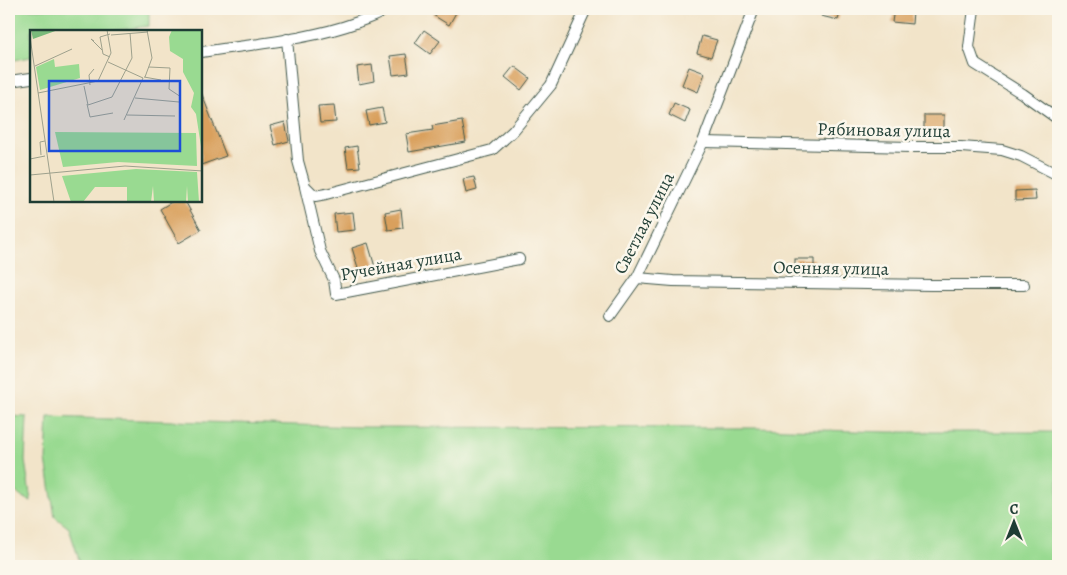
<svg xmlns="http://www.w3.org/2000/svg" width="1067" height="575" viewBox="0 0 1067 575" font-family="Alegreya,serif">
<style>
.green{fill:#99da91;stroke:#5c8c62}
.building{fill:#d9a05d}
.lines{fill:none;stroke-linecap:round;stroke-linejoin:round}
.minor-casing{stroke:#3f564a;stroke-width:12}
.minor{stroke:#fff;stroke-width:10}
.labels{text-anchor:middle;stroke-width:5;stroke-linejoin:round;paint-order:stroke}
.street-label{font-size:18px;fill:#1f3d34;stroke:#fbf7ec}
.inset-road{fill:none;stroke:#9ea18d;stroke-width:1}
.view{fill:#1d4ed8;fill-opacity:0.15;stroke:#1d4ed8;stroke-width:2.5}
.inset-edge{fill:none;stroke:#1f3d34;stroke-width:2.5}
</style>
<rect width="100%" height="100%" fill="#fbf7ec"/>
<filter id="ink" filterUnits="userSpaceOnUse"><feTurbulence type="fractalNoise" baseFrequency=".02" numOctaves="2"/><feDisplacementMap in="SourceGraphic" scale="10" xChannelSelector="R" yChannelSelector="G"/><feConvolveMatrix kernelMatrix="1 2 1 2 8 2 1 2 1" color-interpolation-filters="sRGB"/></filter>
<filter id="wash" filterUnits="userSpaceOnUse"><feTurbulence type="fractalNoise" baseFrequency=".0096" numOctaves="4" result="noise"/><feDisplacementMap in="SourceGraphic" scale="20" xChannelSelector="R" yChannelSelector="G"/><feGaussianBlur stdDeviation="1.12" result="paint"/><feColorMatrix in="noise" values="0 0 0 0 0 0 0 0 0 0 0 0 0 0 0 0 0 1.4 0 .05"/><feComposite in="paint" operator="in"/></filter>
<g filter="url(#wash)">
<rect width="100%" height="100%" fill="#f2e4c9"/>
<g class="green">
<polygon points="9,9 149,9 149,26 111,31 31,31 31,57 9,61"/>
<polygon points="9,416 27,417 25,461 31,501 20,496 15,491 9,488"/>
<polygon points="48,417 359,427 756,428 887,432 1058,432 1058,566 81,566 69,528 55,517 46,460"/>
</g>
<g id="blocks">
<g class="building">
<polygon points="436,9 458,9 449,25 433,15"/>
<polygon points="823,9 841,9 838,20 821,16"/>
<polygon points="894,9 913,11 912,24 892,22"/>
<polygon points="424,30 440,41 430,54 415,43"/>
<polygon points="702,36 717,40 711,57 697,53"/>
<polygon points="406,54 409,73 393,75 390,56"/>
<polygon points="372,65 374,81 359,84 357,67"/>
<polygon points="514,66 530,78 521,90 505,77"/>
<polygon points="689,67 705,73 698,92 682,85"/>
<polygon points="201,92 226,156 201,165"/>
<polygon points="674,103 690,110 685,123 669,115"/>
<polygon points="334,105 336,122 320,123 318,106"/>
<polygon points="382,108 385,122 369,125 366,111"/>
<polygon points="924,115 944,115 944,129 924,130"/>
<polygon points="462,121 466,142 409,152 406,134 433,130 432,126"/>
<polygon points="285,122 289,141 275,145 270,126"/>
<polygon points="357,146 360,167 348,168 345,148"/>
<polygon points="474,177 477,190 466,193 463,179"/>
<polygon points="1035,190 1036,200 1015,201 1015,191"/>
<polygon points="173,201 185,201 201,230 179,243 160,209"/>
<polygon points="401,209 403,228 388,230 385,212"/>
<polygon points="353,212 355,230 336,232 334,214"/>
<polygon points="368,243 375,267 359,271 352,248"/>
<rect x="795" y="259" width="19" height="12"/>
</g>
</g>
</g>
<g filter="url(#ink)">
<use href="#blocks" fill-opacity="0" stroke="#3f564a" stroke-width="1"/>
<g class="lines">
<g class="minor-casing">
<g id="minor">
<polyline points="974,9 969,47 975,64 1023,94 1058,119"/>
<polyline points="287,39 298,161 305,186 315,196 326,194 492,150 513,131 551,85 586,9"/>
<path d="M201,52c52,-8 108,-12 157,-30 10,-4 19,-6 28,-13"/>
<polyline points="9,81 31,78"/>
<polyline points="703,142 910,147 961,147 1002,150 1021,156 1058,175"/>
<polyline points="305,187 320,251 334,280 336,294 519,259"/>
<polyline points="637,278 673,281 931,285 1024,285"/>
<polyline points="610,316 637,278 703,142 754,9"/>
</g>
</g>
<use href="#minor" class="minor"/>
</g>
</g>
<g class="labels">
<g class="street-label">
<text transform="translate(884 130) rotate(1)" y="6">Рябиновая улица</text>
<text transform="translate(644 223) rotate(-63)" y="6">Светлая улица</text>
<text transform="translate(401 264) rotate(-10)" y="6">Ручейная улица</text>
<text transform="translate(831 268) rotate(1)" y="6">Осенняя улица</text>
</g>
</g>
<g transform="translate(30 30)">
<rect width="172" height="172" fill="#f2e4c9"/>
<path d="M142,0h30v123l-6,-39 -5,-7 3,-14 -11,-21v-13l-13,-8 -1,-14zM24,29l1,8 24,-3 1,14 -40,12 -4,-23zM25,102l141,1 1,33 -79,-4 -55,5zM106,139l61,3 2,30h-11l-1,-16 -1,16h-32l-1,-16 -2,16h-24v-15h-32l-12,15h-12l-9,-26z" fill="#99da91"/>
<path d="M1,0h27l-25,9z" fill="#7aba7b"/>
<path class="inset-road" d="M81,5l37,-3M0,7l24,165M64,11l-3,-2 11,11M80,27l-7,-3 -3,-17 10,-3M78,32l35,16M5,36l37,-17M119,37l21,1 -1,21 12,8M114,47l17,3M115,47l7,-19 -5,-28M60,55l-1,-10 5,-6M54,56l4,19 24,-8 20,-39 -2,-25M8,63l60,-12 13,-28 -4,-23M105,68l44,4M57,74l3,13 23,-4M97,85l48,1M94,90l19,-42M11,125l-1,-13 5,-1M0,129l15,-3M0,145l95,-9 78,5"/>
<path class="view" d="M19,51h131v70h-131z"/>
<rect width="172" height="172" class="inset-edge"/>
</g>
<rect width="1067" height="575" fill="none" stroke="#fbf7ec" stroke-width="30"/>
<g transform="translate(1014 522)" stroke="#fbf7ec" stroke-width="4" paint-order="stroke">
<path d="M0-4L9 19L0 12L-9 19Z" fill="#1f3d34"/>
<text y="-8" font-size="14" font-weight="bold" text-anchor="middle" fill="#1f3d34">С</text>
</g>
</svg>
